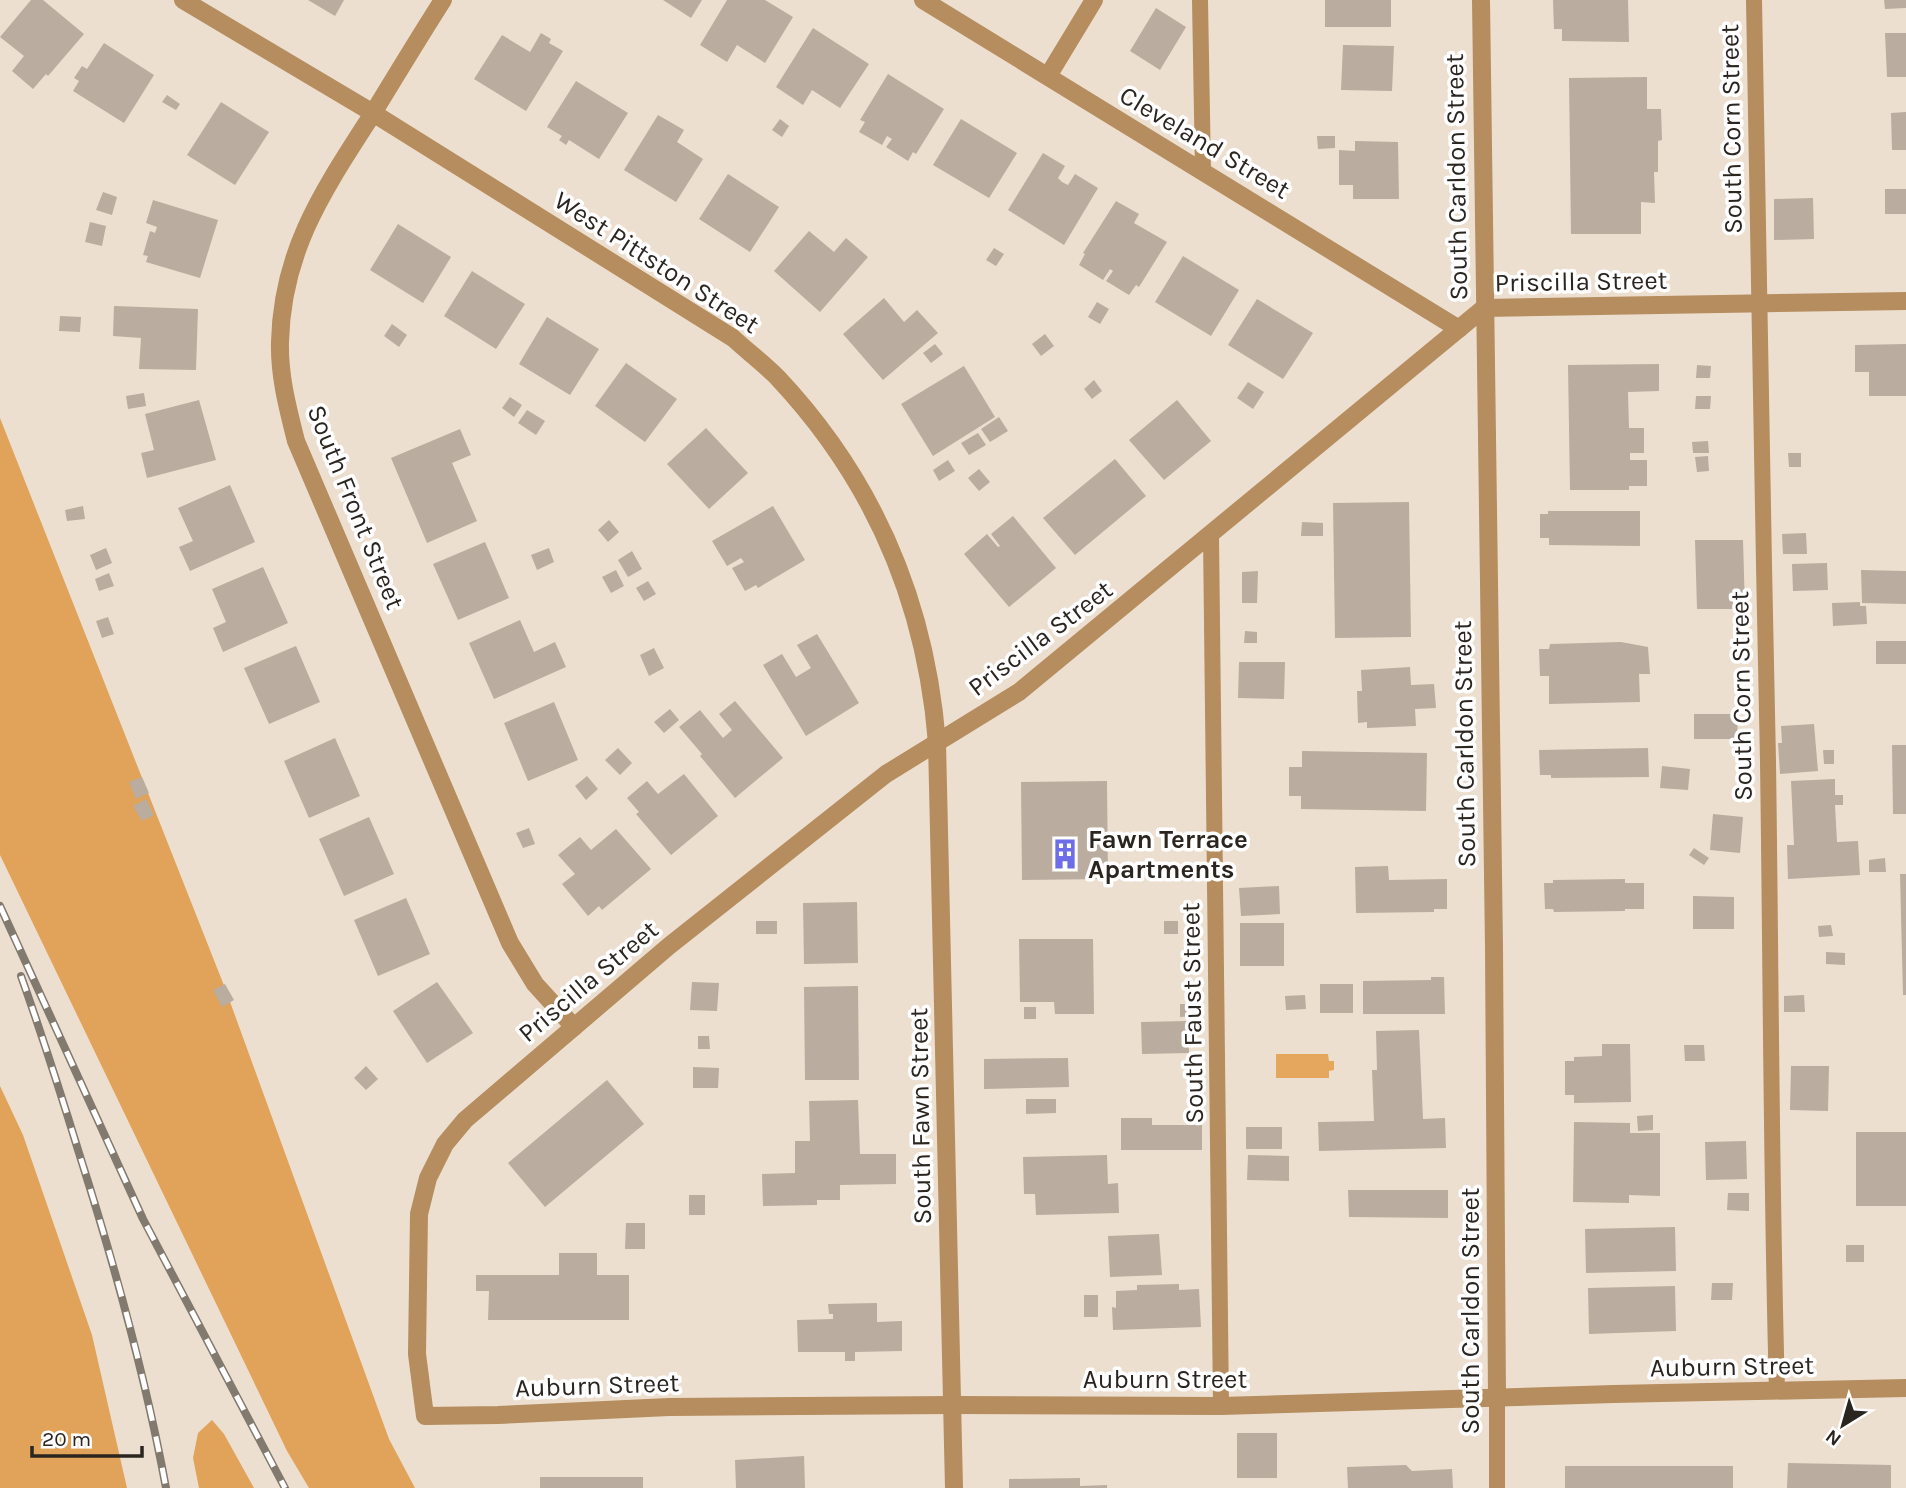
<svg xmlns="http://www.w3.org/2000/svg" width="1906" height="1488" viewBox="0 0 1906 1488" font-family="Karla,sans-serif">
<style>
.forest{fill:#e1a359}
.water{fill:#e5a75d}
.building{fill:#baac9e}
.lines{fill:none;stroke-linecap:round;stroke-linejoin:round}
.lane{stroke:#b58d5e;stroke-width:16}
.street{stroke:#b58d5e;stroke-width:18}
.rail-casing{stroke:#82796f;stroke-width:8}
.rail{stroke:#fff;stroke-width:5;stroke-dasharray:16;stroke-linecap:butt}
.labels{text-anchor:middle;stroke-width:7;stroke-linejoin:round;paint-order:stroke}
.street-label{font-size:26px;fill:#2b2520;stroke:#fff}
.poi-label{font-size:26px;font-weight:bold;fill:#2b2520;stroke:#fff;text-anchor:start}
</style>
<rect width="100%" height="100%" fill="#eddfd0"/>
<g class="forest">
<polygon points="0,418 225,988 389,1439 415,1488 309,1488 287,1451 0,855"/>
<polygon points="0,1086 23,1135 92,1335 127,1488 0,1488"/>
<polygon points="212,1420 224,1434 254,1488 199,1488 193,1458 198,1433"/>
</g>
<polygon class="water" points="1276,1054 1328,1054 1329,1061 1334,1061 1334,1070 1329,1071 1329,1078 1276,1078"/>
<g class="building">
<polygon points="31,0 43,0 84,34 48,76 46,74 33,89 12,71 24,56 0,37"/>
<polygon points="308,0 344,0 335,16"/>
<polygon points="663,0 702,0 691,18"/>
<polygon points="727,0 765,0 793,17 765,63 737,45 727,62 700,45"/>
<rect x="1325" y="0" width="66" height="27"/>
<polygon points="1553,0 1628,0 1629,42 1562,41 1562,29 1554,29"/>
<polygon points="1884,0 1906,0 1906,8 1885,9"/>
<polygon points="1156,8 1186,27 1160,70 1130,51"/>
<polygon points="813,28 869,64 840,108 812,90 803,105 776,87"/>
<polygon points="541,33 551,39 549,43 563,51 526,111 474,79 502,35 530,52"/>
<polygon points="1885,33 1906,33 1906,77 1887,77"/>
<polygon points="104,43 154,75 124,123 73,91 79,81 74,78 82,66 87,69"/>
<polygon points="1343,45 1394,46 1392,91 1341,90"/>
<polygon points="888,74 944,109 916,154 913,152 908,161 886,147 892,139 887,136 882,145 859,132 865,122 860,120"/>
<polygon points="1647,77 1647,109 1661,109 1662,140 1658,141 1658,172 1654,172 1655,203 1641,202 1641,234 1571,234 1569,78"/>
<polygon points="576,81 628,113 599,159 569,140 566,145 559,140 562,136 547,127"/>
<polygon points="167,95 180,104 176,110 162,102"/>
<polygon points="221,102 269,132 235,185 187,155"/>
<polygon points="1906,112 1906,150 1892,150 1891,113"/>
<polygon points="658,115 684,130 677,142 703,159 676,202 624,170"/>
<polygon points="780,119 789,126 782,137 772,130"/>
<polygon points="961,119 1017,153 989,198 933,165"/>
<polygon points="1317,136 1335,136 1335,148 1318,149"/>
<polygon points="1355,141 1398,142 1399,199 1353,199 1353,185 1339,185 1339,150 1355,151"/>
<polygon points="1043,153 1065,166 1058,178 1062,182 1068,185 1075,174 1098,188 1064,245 1008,210"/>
<polygon points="728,174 779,207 750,252 699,219"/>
<rect x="1885" y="189" width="21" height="25"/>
<polygon points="103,192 117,197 112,215 96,210"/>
<polygon points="1813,198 1814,239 1774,240 1774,199"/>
<polygon points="153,200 218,220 200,278 146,262 148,256 143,255 150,231 155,233 157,227 146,223"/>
<polygon points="1116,201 1139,214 1134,223 1167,242 1139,287 1136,285 1129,295 1106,281 1113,271 1110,269 1103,280 1079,265 1085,254 1083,253"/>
<polygon points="90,222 106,226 102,246 85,242"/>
<polygon points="398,224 451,257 423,303 370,270"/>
<polygon points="809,231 834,252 846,238 868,257 820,312 774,271"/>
<polygon points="994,248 1004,254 996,266 986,260"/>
<polygon points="1183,256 1239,290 1211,336 1155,302"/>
<polygon points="472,271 525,304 496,349 444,316"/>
<polygon points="884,298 904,322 917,310 938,333 883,380 843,334"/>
<polygon points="1257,299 1313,333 1283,379 1228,345"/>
<polygon points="1097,302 1109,309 1100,324 1088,317"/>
<polygon points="114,306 198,309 196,370 139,369 141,338 113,336"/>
<polygon points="60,316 81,317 80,332 59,331"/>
<polygon points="547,317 599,349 570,395 519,364"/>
<polygon points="392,324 407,335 399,347 384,336"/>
<polygon points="1045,334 1054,346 1041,356 1032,344"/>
<polygon points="935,344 943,354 931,363 923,353"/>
<polygon points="1906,344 1906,396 1869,396 1869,372 1855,372 1855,345"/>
<polygon points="626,363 677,399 645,442 595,406"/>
<polygon points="1659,364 1659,391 1628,392 1629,428 1644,428 1644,453 1630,453 1630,460 1647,460 1647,486 1629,486 1629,490 1570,490 1568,365"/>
<polygon points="1697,365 1711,366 1710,378 1696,378"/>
<polygon points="964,366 995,417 933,456 901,404"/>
<polygon points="1094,380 1102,391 1092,399 1084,389"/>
<polygon points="1248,382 1264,392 1253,409 1237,398"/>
<polygon points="144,393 146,406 128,409 126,396"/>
<polygon points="1696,396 1711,396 1710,409 1695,409"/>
<polygon points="510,397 522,405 514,417 502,408"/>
<polygon points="199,400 216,460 147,478 141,453 154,450 145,414"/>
<polygon points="1177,400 1211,441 1164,480 1129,440"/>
<polygon points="527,410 545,421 536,435 518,423"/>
<polygon points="999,417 1008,431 990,442 981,429"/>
<polygon points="706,428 748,473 709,509 667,464"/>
<polygon points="460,429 471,455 452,463 477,521 427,543 391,458"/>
<polygon points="978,433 986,445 969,455 961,443"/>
<polygon points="1708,441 1709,453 1693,453 1692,442"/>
<polygon points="1788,453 1801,453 1801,467 1789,467"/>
<polygon points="1708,456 1709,471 1697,472 1695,457"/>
<polygon points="1115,459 1146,496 1075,555 1043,518"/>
<polygon points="948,460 955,471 939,481 933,470"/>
<polygon points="979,469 990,482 979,491 968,478"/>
<polygon points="230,485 255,542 190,571 179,547 193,541 178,508"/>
<polygon points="1409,502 1411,637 1335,638 1333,503"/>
<polygon points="83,506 85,519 67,521 65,510"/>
<polygon points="773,506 805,560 758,588 756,585 745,591 732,568 744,562 741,558 727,566 712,541"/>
<polygon points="1548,511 1640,511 1640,546 1549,545 1549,538 1540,538 1540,514 1548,514"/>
<polygon points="1013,516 1056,568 1009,607 964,554 987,534 998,547 1000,546 991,534"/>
<polygon points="609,520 619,532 608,542 598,530"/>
<polygon points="1302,522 1323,523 1323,536 1301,536"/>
<polygon points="1806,533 1807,554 1783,554 1782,534"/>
<polygon points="1695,540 1743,540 1745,609 1697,609"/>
<polygon points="485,542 509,598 458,620 433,564"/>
<polygon points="106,548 112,563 96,570 90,555"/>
<polygon points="549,548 554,562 537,570 531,555"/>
<polygon points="632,551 642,569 628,577 618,560"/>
<polygon points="1827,563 1828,590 1793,591 1792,564"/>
<polygon points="263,567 288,623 223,652 213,628 226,622 212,589"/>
<polygon points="616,570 624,586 611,593 602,577"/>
<polygon points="1861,570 1906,571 1906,604 1862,603"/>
<polygon points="1258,571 1257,603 1242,603 1242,572"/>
<polygon points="109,573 114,586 99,591 95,579"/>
<polygon points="648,581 656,594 644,601 636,588"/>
<polygon points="1860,602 1860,606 1866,606 1867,624 1833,626 1832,603"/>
<polygon points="108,617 114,634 102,638 96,621"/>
<polygon points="520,620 534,652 555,642 566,667 494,699 469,643"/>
<polygon points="1245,631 1257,632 1257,643 1244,643"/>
<polygon points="817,634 859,703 806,736 763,665 782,654 796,677 811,668 797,645"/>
<rect x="1876" y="641" width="30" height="23"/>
<polygon points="1621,642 1648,647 1650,674 1639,674 1640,702 1549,704 1549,676 1540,676 1539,649 1549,649 1550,644"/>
<polygon points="296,646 320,702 269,724 244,668"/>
<polygon points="654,648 664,668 649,676 640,655"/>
<polygon points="1239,662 1285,662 1284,699 1238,698"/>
<polygon points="1410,667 1411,685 1434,684 1436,708 1415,709 1416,726 1367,728 1367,722 1358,723 1357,691 1362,691 1361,670"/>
<polygon points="735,701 783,758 735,798 700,756 702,754 679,727 700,710 723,738 732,730 719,714"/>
<polygon points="554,702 578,760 528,781 504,723"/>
<polygon points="670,709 679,720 664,733 654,722"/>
<polygon points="1694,714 1738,714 1737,739 1694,739"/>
<polygon points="1814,724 1818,771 1780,774 1778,743 1782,743 1781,726"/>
<polygon points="335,738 360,796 309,818 284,761"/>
<polygon points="1892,745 1906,745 1906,814 1893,814"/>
<polygon points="618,748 632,763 620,775 605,760"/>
<polygon points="1648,748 1649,777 1551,778 1551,775 1540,775 1539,750"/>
<polygon points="1823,750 1834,750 1834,764 1824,764"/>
<polygon points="1302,751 1427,753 1426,811 1301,809 1301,796 1289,796 1289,767 1302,767"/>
<polygon points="1662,766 1690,769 1688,790 1660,788"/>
<polygon points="684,774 718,816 671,855 636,814 639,812 627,798 647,781 658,794"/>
<polygon points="587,776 598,789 586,800 575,786"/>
<polygon points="142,777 149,793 136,799 129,782"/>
<polygon points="1835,779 1835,795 1843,795 1843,805 1835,805 1837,842 1858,841 1860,875 1788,879 1787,845 1794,845 1791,781"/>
<polygon points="1107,781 1108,879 1022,880 1021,782"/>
<polygon points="146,799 154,815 142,821 133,806"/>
<polygon points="1713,814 1743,817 1740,853 1710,850"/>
<polygon points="369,817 394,874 344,896 319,839"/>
<polygon points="529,828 535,844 523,848 516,833"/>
<polygon points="616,829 651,869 602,910 599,906 588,916 562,884 575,874 558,855 580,837 591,850"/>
<polygon points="1694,848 1709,858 1704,865 1689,855"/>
<polygon points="1885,858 1886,872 1869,872 1869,860"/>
<polygon points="1388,866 1389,880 1447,879 1447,909 1434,909 1434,912 1356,913 1355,867"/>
<polygon points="1900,874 1906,874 1906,995 1903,995"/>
<polygon points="1625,879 1625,883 1644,883 1644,909 1625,909 1625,911 1554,912 1553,909 1545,909 1544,883 1553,883 1553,880"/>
<polygon points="1279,886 1280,914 1241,916 1239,888"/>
<polygon points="1693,896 1734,897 1734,929 1693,929"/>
<polygon points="406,898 430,954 378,976 354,920"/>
<polygon points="857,902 858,963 804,964 803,903"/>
<rect x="756" y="921" width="21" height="13"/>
<rect x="1164" y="921" width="14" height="13"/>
<rect x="1240" y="923" width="44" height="43"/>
<polygon points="1831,925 1833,936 1819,937 1818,926"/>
<polygon points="1019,939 1093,939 1094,1014 1055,1014 1054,1002 1020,1002"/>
<polygon points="1826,952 1845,953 1845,965 1826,964"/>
<polygon points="1431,977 1444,977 1445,1014 1363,1014 1363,981 1431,980"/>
<polygon points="437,982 473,1033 427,1063 393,1011"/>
<polygon points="692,982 719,983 717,1011 690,1010"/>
<polygon points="225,984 234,1000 222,1007 213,990"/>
<rect x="1320" y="984" width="33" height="29"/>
<polygon points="858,986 859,1080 805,1080 804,987"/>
<polygon points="1305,995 1306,1009 1286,1010 1285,996"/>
<polygon points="1804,995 1805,1012 1784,1012 1784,996"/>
<polygon points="1180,1004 1194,1004 1194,1016 1180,1017"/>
<rect x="1024" y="1007" width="12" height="12"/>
<polygon points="1188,1021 1189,1053 1142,1054 1141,1022"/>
<polygon points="1419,1030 1423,1119 1445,1118 1446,1148 1319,1151 1318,1122 1374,1121 1372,1070 1377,1070 1376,1031"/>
<polygon points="698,1036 709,1036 710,1049 698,1049"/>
<polygon points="1602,1044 1630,1044 1631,1102 1574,1103 1574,1095 1565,1095 1565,1061 1574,1061 1574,1057 1602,1056"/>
<polygon points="1684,1045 1704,1045 1705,1061 1685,1061"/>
<polygon points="1068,1058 1069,1087 984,1089 984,1059"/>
<polygon points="366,1066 378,1079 366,1090 354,1078"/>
<polygon points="1791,1066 1829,1066 1828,1111 1790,1110"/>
<polygon points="693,1067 719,1068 718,1088 693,1088"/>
<polygon points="607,1080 644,1124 545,1207 508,1163"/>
<polygon points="1026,1099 1056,1099 1056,1113 1026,1114"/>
<polygon points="858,1100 860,1154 896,1154 896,1184 840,1185 840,1200 817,1200 817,1205 763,1206 762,1174 795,1173 795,1141 810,1141 809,1101"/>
<polygon points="1653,1115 1653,1130 1638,1131 1637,1116"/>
<polygon points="1121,1118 1152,1118 1152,1125 1202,1125 1202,1150 1121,1150"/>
<polygon points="1574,1122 1630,1123 1630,1133 1660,1133 1660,1196 1629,1195 1629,1203 1573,1202"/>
<rect x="1246" y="1127" width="36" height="22"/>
<rect x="1856" y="1132" width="50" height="74"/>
<polygon points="1746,1141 1747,1179 1706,1180 1705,1142"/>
<polygon points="1107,1155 1108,1184 1118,1183 1119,1213 1036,1215 1035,1194 1024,1194 1023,1157"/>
<polygon points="1248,1155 1289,1156 1289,1181 1247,1180"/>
<polygon points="1348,1190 1448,1190 1448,1218 1349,1217"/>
<polygon points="1728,1193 1749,1193 1749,1211 1727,1210"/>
<rect x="689" y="1195" width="16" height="20"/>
<polygon points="626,1223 645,1223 645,1249 625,1249"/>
<polygon points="1675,1227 1676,1271 1586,1273 1585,1229"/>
<polygon points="1159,1234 1162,1275 1110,1277 1108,1236"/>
<rect x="1846" y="1245" width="18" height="17"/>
<polygon points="559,1253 597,1253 597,1275 629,1275 629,1320 488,1320 489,1291 476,1291 476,1275 559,1275"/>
<polygon points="1712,1283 1733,1283 1732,1300 1711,1300"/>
<polygon points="1179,1284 1179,1290 1199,1289 1201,1327 1113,1330 1112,1307 1116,1308 1116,1291 1137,1290 1137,1285"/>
<polygon points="1675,1286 1676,1331 1589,1334 1588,1288"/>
<rect x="1084" y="1295" width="14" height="22"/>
<polygon points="877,1303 877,1322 902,1321 902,1351 855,1352 855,1361 845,1361 845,1352 798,1352 797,1320 833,1319 833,1314 829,1314 828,1304"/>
<rect x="1237" y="1433" width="40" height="45"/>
<polygon points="804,1456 805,1488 736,1488 735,1460"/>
<polygon points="1788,1463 1891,1465 1891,1488 1787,1488"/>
<polygon points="1406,1465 1412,1471 1452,1469 1453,1488 1348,1488 1347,1467"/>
<rect x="1565" y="1466" width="168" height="22"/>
<rect x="540" y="1477" width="103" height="11"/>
<polygon points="1080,1478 1080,1486 1107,1485 1107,1488 1009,1488 1009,1479"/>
</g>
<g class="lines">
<g class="lane">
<polyline points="1200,0 1203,171"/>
<path d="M1754,0c3,254 9,508 14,762 3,210 3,419 9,629"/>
<polyline points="1211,536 1221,1406"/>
<polyline points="1497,1398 1497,1488"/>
</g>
<g class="street">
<path d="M183,0l190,113 360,225c14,13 30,25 44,39 97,103 149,225 160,366l17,745"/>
<path d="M443,0c-25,39 -49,79 -73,118 -47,73 -88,133 -90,224 -1,34 8,67 16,99l214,502 25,41 39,43"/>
<polyline points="923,0 1459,329"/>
<polyline points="1481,0 1494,947 1497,1398"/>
<polyline points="1048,76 1094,0"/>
<polyline points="1906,301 1484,308 1019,692 886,774 669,946 465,1120 445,1144 428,1178 419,1214 417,1354 425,1416 498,1415 669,1407 953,1405 1221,1406 1614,1394 1906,1388"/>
</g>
<g class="rail-casing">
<g id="rail">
<polyline points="0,906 143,1219 285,1488"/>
<path d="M21,976c21,59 40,118 58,177 35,110 66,221 87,335"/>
</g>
</g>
<use href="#rail" class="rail"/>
</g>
<defs>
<g id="building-bare" transform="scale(2.415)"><path d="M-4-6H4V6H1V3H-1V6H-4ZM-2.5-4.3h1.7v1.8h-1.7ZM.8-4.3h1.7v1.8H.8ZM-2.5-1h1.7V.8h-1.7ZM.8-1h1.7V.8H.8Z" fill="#6c6de7" stroke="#fff" stroke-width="2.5" paint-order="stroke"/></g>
</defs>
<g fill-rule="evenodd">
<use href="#building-bare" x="1065" y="854"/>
</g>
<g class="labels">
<g class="street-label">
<text transform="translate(1731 129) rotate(-91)" y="9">South Corn Street</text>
<text transform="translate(1205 142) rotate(31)" y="9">Cleveland Street</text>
<text transform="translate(1456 177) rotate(-91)" y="9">South Carldon Street</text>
<text transform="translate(657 262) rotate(33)" y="9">West Pittston Street</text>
<text transform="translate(1581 281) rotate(-1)" y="9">Priscilla Street</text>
<text transform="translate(356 507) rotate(68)" y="9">South Front Street</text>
<text transform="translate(1040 638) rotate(-37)" y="9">Priscilla Street</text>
<text transform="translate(1741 696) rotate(-91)" y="9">South Corn Street</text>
<text transform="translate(1464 744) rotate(-91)" y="9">South Carldon Street</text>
<text transform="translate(588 981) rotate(-40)" y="9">Priscilla Street</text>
<text transform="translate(1192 1013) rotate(-91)" y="9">South Faust Street</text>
<text transform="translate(920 1116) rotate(-91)" y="9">South Fawn Street</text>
<text transform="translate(1470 1311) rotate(-90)" y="9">South Carldon Street</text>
<text transform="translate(1732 1366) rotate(-1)" y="9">Auburn Street</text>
<text x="1165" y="1388">Auburn Street</text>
<text transform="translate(597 1385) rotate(-2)" y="9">Auburn Street</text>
</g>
<g class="poi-label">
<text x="1088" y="848">Fawn Terrace<tspan x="1088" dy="30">Apartments</tspan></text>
</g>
</g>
<g transform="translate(1843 1425) rotate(217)" stroke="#ffffff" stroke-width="5" paint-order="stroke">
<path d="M0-5L12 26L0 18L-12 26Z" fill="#2b2520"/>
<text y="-10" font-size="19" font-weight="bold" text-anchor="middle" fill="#2b2520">N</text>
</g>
<path d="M32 1446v10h110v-10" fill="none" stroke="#2b2520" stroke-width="3.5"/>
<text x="42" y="1446" font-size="21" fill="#2b2520" stroke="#ffffff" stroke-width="5" paint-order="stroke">20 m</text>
</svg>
